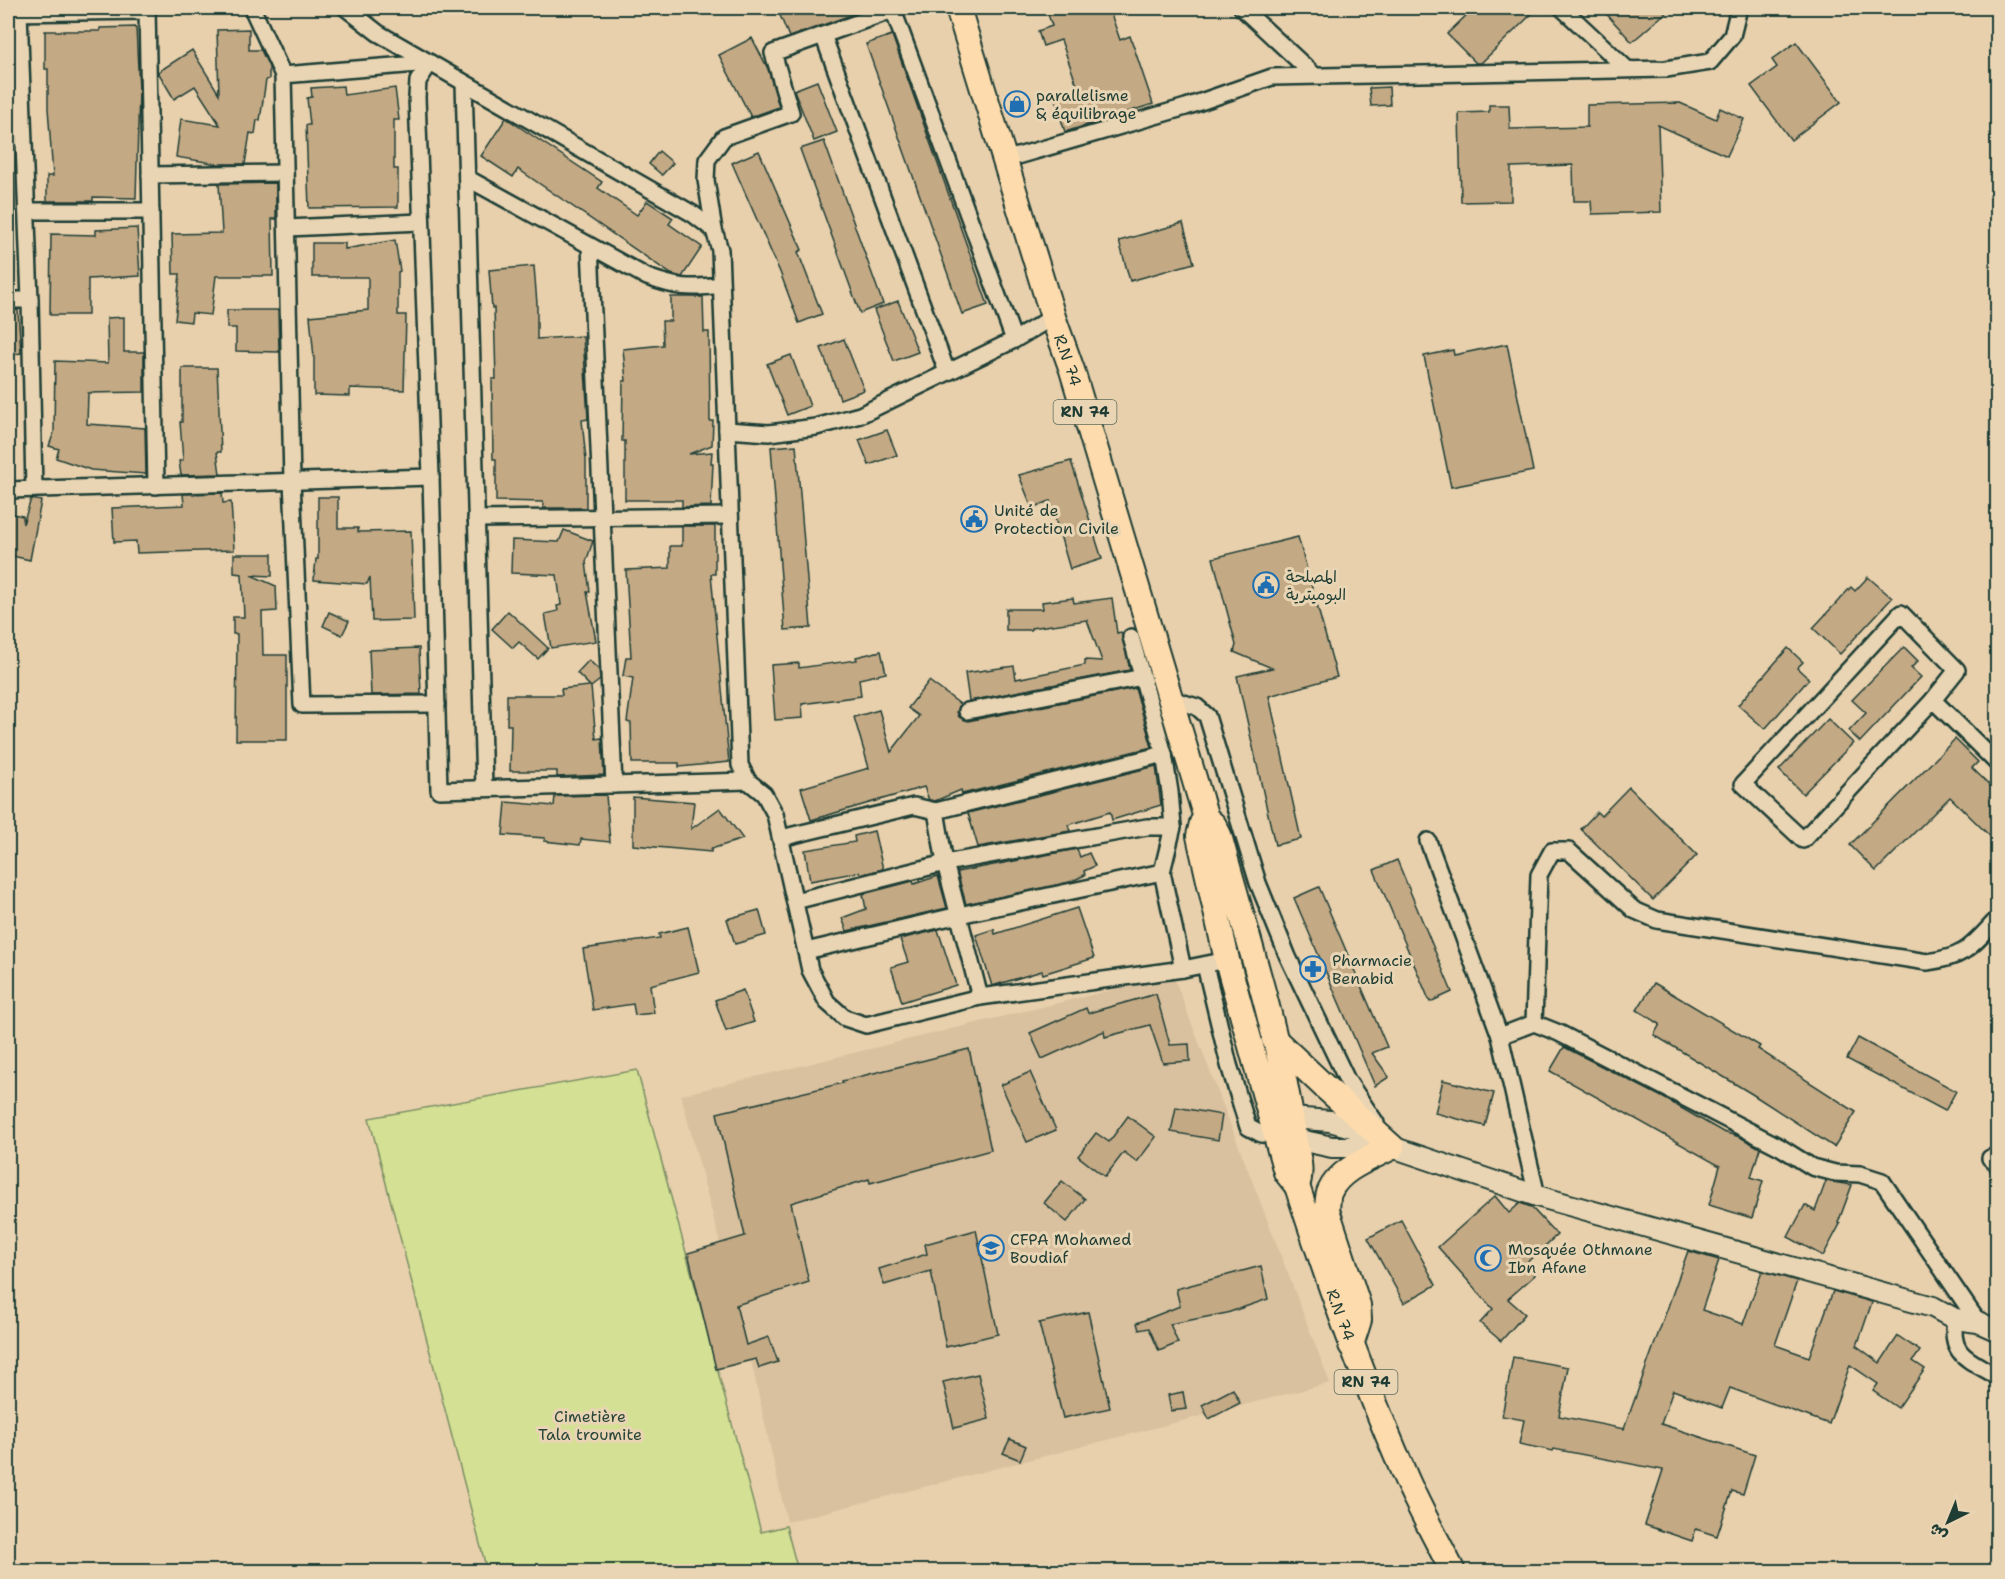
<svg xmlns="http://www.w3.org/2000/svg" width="2005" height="1579" viewBox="0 0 2005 1579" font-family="'Shantell Sans','Playpen Sans Arabic',sans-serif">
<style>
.built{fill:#d9c19f}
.green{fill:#d4e093;stroke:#7a8e64;stroke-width:1.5}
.building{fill:#c4a985;stroke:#1f3d34;stroke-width:1.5}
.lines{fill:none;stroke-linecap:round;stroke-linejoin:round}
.minor-casing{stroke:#1f3d34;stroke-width:20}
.tertiary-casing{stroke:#1f3d34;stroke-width:24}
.primary-casing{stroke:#1f3d34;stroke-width:28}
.minor{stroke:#e9d5b3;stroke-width:15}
.tertiary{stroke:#e9d5b3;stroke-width:20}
.primary{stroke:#fedbac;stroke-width:24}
.labels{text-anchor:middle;stroke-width:6;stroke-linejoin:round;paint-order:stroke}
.shield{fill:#e9d5b3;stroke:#5c6b5a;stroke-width:1.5}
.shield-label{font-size:15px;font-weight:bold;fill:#1f3d34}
.poi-label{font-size:16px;fill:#1f3d34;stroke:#e9d5b3;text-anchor:start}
.street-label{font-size:16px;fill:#1f3d34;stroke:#e9d5b3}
.park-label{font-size:16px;fill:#284539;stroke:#e9d5b3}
</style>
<rect width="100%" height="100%" fill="#e8d0ad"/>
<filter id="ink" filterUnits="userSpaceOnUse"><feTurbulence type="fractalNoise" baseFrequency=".0167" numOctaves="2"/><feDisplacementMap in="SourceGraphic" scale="12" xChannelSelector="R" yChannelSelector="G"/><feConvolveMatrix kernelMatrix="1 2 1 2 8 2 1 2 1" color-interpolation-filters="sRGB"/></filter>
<g filter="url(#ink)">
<polygon class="built" points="1173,975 1330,1383 787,1522 751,1361 716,1369 688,1253 720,1243 681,1095"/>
<polygon class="green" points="637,1070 761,1532 786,1526 798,1571 487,1571 369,1118"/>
<g class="building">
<polygon points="777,8 871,8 789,37"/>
<polygon points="1046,8 1109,8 1120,40 1130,36 1153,104 1065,132 1055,99 1079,91 1061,40 1043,46 1038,31 1052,26"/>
<polygon points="1474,8 1538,8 1481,63 1476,63 1447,34"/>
<polygon points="1601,8 1671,8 1632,42"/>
<polygon points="136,27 139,90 136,198 93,197 93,201 47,201 47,176 53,176 48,108 48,69 45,69 45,31 100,31 100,28"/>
<polygon points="249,29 249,50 261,50 269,67 269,79 266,80 260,120 257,120 255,134 250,133 245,164 218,164 176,157 181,119 220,125 195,86 174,99 158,72 192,50 219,94 217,30"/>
<polygon points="892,35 988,305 962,314 866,44"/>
<polygon points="752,38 768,69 779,107 751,117 719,55"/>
<polygon points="1796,42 1841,102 1791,140 1751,86 1777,67 1772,60"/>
<polygon points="817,81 837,132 814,141 794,90"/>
<polygon points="343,86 344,95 395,88 399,120 394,120 394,169 398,169 398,207 309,208 306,125 310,125 307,98 312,97 311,88"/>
<polygon points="1389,87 1390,105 1371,106 1369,88"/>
<polygon points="1680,103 1716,119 1720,108 1744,119 1727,156 1658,125 1661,212 1592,214 1591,201 1574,201 1573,165 1511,167 1511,201 1461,202 1459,113 1489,112 1489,105 1509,105 1510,129 1587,127 1587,105"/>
<polygon points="506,118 602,182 598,188 637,215 647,201 673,218 669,224 702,247 682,277 671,274 518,169 513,177 481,156"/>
<polygon points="824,141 883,304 860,313 800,149"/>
<polygon points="659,151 673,163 662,175 649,164"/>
<polygon points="759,151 802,250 798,252 822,314 799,323 780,272 732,163"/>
<polygon points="276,183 276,219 272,219 273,276 216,276 211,315 192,313 191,322 175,320 180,274 173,274 172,234 222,233 219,184"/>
<polygon points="1183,223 1194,263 1130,281 1119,241"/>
<polygon points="137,228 140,276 88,279 88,315 50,315 51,234 96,235 96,230"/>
<polygon points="395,240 400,271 398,272 398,315 406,315 404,390 350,388 350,396 314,395 314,358 310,316 368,310 368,277 312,277 312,243 345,243 345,249"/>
<polygon points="534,266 537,304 537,339 583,336 588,419 582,420 586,460 586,508 543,508 543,502 496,501 496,459 493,459 492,379 496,379 494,308 492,308 489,270"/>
<polygon points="671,297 703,297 704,332 709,332 710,421 713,421 712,445 689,454 712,452 711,463 713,463 711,506 682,507 682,500 625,500 625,441 622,441 623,381 626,381 623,349 663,345 662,321 671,321"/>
<polygon points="898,301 918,352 894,361 874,310"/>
<polygon points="18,310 21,353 8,355 8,311"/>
<polygon points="227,310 278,310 279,352 236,351 236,328 227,328"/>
<polygon points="124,317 124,352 144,352 144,392 88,393 87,424 145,428 146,474 91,470 56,458 59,449 49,446 54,432 55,361 108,363 107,318"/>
<polygon points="844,339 864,390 840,399 821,348"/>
<polygon points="1507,344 1533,471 1451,487 1424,356 1453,350 1454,355"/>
<polygon points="791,355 810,406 787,415 767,364"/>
<polygon points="182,368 217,368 221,452 217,452 220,474 181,475 179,461 183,460 180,422 182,422"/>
<polygon points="887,430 897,455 869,465 859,440"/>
<polygon points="796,445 811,628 785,630 771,447"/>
<polygon points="1071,461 1102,559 1070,569 1050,501 1032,508 1019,475"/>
<polygon points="222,493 223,503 231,502 234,550 137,553 136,541 114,542 112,508 184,505 183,494"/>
<polygon points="318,497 338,497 338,528 358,528 358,532 411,531 414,620 372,621 370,577 367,584 314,580 316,559 318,559"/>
<polygon points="31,499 41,501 30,560 8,555 8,513 23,516 23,524"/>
<polygon points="682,526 715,526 715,574 711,574 729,762 679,767 679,763 632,763 631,723 627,722 633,678 623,676 626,657 631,657 626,570 670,568 670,546 682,546"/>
<polygon points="564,530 593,541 586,562 590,592 587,592 596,641 551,648 545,614 558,611 557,606 561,605 557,575 511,573 512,540 559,542"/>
<polygon points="1298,537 1337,677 1269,696 1301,839 1275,845 1237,676 1272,668 1234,652 1236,645 1213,558"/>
<polygon points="234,554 272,554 272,576 251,575 276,586 277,611 262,612 263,655 287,655 287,740 236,740 237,634 233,634 233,617 244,617 242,574 234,573"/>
<polygon points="1868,577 1892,598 1840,654 1813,628 1851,587 1855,591"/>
<polygon points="1073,598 1074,603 1112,598 1117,633 1121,632 1122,634 1130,670 969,701 965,673 1014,666 1016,679 1085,665 1085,660 1102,661 1087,620 1031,628 1031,630 1006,630 1006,609 1043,609 1042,602"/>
<polygon points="508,611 548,648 538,659 519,642 513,648 492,629"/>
<polygon points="329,612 349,621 342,635 323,626"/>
<polygon points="1904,647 1918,661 1911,668 1921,677 1860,742 1849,731 1866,713 1852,700"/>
<polygon points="419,648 421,694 371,695 369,650"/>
<polygon points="1788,648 1803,662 1797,668 1809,679 1765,729 1738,705"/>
<polygon points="881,651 886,673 859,679 861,696 802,704 803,718 775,720 771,665 799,663 799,668 857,660 856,657"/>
<polygon points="589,660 599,670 600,680 591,687 596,739 602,738 604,775 557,777 557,771 510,771 511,725 507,725 507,695 562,695 561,689 590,686 577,673"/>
<polygon points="929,681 960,704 957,712 959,717 968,721 1135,688 1152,747 962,794 961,790 935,801 929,800 924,787 811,820 801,788 869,768 854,717 879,710 891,752 919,716 908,708"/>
<polygon points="1828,719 1853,743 1803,794 1779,770"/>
<polygon points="1955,739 1978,762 1972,768 1998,793 1998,844 1950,797 1876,871 1850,845"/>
<polygon points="1156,766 1161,805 1112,820 1110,812 1068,825 1070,831 978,847 968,813"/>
<polygon points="1629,787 1697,855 1653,900 1581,829 1597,812 1601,816"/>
<polygon points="606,795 610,842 581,839 580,845 544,841 545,838 503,835 506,802 554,806 555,796"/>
<polygon points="633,797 694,802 691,829 720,808 743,839 711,849 711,852 633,845"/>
<polygon points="874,831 883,869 860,875 859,872 810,881 805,850 855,842 854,836"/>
<polygon points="1077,849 1080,857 1089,853 1095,866 1084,871 1085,875 1070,882 966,904 957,872"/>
<polygon points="1397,860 1452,992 1430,1002 1374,870"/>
<polygon points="938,876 947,908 847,931 842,918 866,909 863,894 913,881 914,884"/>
<polygon points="1319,887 1387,1047 1372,1053 1389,1077 1375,1086 1294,898"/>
<polygon points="1077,908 1094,958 1043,974 1042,971 992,986 976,935 994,929 995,934"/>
<polygon points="759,910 766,935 735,944 727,919"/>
<polygon points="688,927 699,972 650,985 654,1013 635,1015 633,1004 593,1010 583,949 660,938 659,934"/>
<polygon points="938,930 956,985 902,1002 891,967 908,962 900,939"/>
<polygon points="1654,983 1760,1046 1758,1049 1856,1112 1834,1147 1752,1094 1654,1035 1660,1024 1637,1010"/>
<polygon points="743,990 754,1022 726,1031 715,1000"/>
<polygon points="1156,994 1170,1045 1189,1044 1190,1061 1163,1063 1150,1025 1105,1037 1104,1031 1042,1059 1030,1033 1086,1008 1088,1013"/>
<polygon points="1858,1038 1956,1091 1945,1111 1847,1059"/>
<polygon points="1564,1047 1662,1097 1723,1132 1740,1137 1760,1148 1751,1177 1763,1181 1752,1218 1709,1205 1720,1166 1550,1071"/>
<polygon points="969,1049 991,1150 870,1183 869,1179 791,1203 809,1282 736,1305 746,1345 769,1337 778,1362 759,1368 756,1359 716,1369 688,1253 745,1236 717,1113 843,1083 842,1081"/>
<polygon points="1030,1072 1056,1130 1027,1142 1001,1085"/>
<polygon points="1443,1080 1494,1093 1485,1126 1435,1113"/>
<polygon points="1176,1107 1222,1115 1218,1140 1171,1132"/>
<polygon points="1128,1116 1156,1137 1137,1162 1124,1152 1105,1177 1078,1156 1096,1133 1109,1142"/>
<polygon points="1062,1181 1085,1199 1067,1222 1044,1203"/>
<polygon points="1826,1181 1852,1185 1838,1223 1840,1224 1823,1256 1788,1237 1805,1205 1815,1211"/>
<polygon points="1495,1196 1509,1213 1520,1203 1531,1207 1557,1235 1525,1264 1535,1275 1508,1299 1525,1314 1501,1341 1480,1323 1493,1309 1438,1247"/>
<polygon points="1401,1220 1436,1285 1404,1303 1368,1238"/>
<polygon points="976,1230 998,1334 946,1347 931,1271 884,1285 879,1269 927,1254 925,1244"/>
<polygon points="1688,1251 1719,1260 1702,1310 1743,1324 1762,1271 1797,1281 1775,1345 1809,1357 1833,1291 1872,1302 1857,1346 1880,1363 1898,1336 1920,1351 1913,1361 1925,1369 1898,1408 1873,1391 1878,1384 1850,1365 1829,1424 1730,1388 1722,1408 1673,1390 1661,1424 1755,1455 1743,1494 1732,1491 1717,1536 1696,1529 1692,1541 1645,1525 1663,1470 1554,1449 1553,1451 1519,1444 1524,1420 1502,1416 1513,1357 1568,1367 1559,1416 1624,1429"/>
<polygon points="1261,1266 1268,1299 1227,1313 1170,1324 1178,1343 1159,1351 1149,1328 1139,1330 1137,1323 1180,1306 1176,1289"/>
<polygon points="1088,1312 1110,1408 1063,1418 1039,1323"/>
<polygon points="978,1374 989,1419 954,1428 943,1382"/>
<polygon points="1233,1389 1240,1403 1209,1419 1202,1405"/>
<polygon points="1183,1392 1186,1409 1171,1411 1168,1395"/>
<polygon points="1010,1439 1026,1446 1020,1460 1003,1453"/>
</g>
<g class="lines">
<g class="minor-casing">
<g id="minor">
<polyline points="147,8 156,486"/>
<polyline points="252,8 283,75 292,481 302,705 437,704"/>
<polyline points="346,8 378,33 693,214 714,230 720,250 740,765 748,781 764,794 775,814 810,970 827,1002 845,1018 866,1025 980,997 1183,969 1227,960"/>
<polyline points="1242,8 1313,74"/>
<polyline points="1562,8 1627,69"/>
<polyline points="19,12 30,300 34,489"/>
<polyline points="8,13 147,11"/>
<polyline points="823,35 947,372"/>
<polyline points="430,63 418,81 417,97 431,477 439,790 748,781"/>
<polyline points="283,75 430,63"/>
<polyline points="464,83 484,788"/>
<polyline points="1004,160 1186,107 1272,77 1666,69 1710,62 1732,36 1739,8"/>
<polyline points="150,175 285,173"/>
<path d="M467,178l180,99c31,11 42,12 74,8"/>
<polyline points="27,211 151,211"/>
<polyline points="287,228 421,222"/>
<polyline points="714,230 706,180 707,160 724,137 791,113 773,53 893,10 1014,340"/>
<polyline points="590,246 614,785"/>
<polyline points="8,300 30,300"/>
<polyline points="727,430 769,433 816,427 860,415 1014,340 1053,317"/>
<polyline points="8,490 431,477"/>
<polyline points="476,519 730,516"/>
<polygon points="1901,613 1957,670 1933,700 1803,840 1743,784"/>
<polyline points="1131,637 1164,754 1170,792 1173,827"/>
<polyline points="1171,699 1197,707 1207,716 1258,883 1288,957 1347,1080 1376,1123"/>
<polyline points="1933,700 1998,764"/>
<polyline points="967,711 1143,677"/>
<polyline points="936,811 945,863 980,997"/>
<polyline points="781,838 914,806 936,811 1164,754"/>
<polyline points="1428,841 1500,1036"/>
<polyline points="795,901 945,863 1147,827 1173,827 1162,872 1183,969"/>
<polyline points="806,951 959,915 1162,872"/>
<polyline points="1205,965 1229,1065 1248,1127 1261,1134 1276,1135"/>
<path d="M1534,1023l5,-148 13,-24h17l65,59 23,10 270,42c39,-5 45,-16 71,-44"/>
<polyline points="1998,1155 1990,1158 1998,1165"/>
<polyline points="1537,1196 1500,1036 1534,1023 1559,1033 1780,1147 1812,1167 1835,1173 1860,1174 1882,1181 1978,1322"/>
<path d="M1955,1319c-6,38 14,40 43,58"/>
</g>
</g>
<g class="tertiary-casing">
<g id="tertiary">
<polyline points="1278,1117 1330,1121 1363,1130 1392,1147 1332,1147 1281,1136"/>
<polyline points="1392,1147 1537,1196 1933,1307 1955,1319 1978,1322 1998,1331"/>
</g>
</g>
<g class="primary-casing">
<g id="primary">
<path id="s1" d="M958,8l95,309 19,53 134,448 8,7 5,10c27,99 61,201 75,302 3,18 9,32 3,49l-11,-14 -59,-212 -28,-124 3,-13 4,-5"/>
<path d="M1274,1039l52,49 66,59c-20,11 -52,21 -62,44 -3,5 -2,12 -3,19l31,95 1,15 -8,25"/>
<path id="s2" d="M1297,1186c32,99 67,196 109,292 14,32 31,62 47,94"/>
</g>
</g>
<use href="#minor" class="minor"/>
<use href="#tertiary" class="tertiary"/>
<use href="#primary" class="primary"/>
</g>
</g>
<defs>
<g id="shop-ring" transform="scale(1.35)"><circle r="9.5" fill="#e9d5b3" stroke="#1f6fb2" stroke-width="1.5"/><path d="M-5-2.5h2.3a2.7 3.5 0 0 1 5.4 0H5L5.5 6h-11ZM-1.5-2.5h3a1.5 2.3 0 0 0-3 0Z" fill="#1f6fb2"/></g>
<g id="civic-ring" transform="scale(1.35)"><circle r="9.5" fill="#e9d5b3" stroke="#1f6fb2" stroke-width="1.5"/><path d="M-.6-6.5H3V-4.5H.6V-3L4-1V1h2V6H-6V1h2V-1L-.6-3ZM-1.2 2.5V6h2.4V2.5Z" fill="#1f6fb2"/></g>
<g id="pharmacy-ring" transform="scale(1.35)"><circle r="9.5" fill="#e9d5b3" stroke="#1f6fb2" stroke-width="1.5"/><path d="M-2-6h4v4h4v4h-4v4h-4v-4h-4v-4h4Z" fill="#1f6fb2"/></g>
<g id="university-ring" transform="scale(1.35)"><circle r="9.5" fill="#e9d5b3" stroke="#1f6fb2" stroke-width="1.5"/><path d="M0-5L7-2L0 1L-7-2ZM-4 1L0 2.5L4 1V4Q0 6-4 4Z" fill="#1f6fb2"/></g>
<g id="mosque-ring" transform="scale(1.35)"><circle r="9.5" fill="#e9d5b3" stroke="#1f6fb2" stroke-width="1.5"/><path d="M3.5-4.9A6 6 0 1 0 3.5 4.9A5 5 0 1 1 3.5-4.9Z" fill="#1f6fb2"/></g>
</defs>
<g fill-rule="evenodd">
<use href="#shop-ring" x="1017" y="104"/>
<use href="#civic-ring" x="974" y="519"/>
<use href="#civic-ring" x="1266" y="585"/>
<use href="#pharmacy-ring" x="1313" y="969"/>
<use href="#university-ring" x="991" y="1248"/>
<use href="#mosque-ring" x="1488" y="1258"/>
</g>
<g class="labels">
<g class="shield">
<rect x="1053.5" y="400" width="63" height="24" rx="4.5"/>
<rect x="1334.5" y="1370" width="63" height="24" rx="4.5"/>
</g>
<g class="shield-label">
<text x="1085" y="417">RN 74</text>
<text x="1366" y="1387">RN 74</text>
</g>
<g class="poi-label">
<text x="1036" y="101">parallelisme<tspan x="1036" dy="18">&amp; équilibrage</tspan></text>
<text x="994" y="516">Unité de<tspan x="994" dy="18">Protection Civile</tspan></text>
<text x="1286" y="582">المصلحة<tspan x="1286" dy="18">البوميترية</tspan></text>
<text x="1332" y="966">Pharmacie<tspan x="1332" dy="18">Benabid</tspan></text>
<text x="1010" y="1245">CFPA Mohamed<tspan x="1010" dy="18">Boudiaf</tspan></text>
<text x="1508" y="1255">Mosquée Othmane<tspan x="1508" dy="18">Ibn Afane</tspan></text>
</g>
<g class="street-label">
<text dy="6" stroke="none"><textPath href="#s1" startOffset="369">R.N 74</textPath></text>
<text dy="6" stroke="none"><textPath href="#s2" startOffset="136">R.N 74</textPath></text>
</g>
<g class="park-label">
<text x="590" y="1422">Cimetière<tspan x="590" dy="18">Tala troumite</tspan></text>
</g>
</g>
<rect width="2005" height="1579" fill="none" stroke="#e9d5b3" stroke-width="30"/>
<rect x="15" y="15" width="1975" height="1549" fill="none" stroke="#1f3d34" stroke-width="2" filter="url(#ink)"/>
<g transform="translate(1948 1522) rotate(223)" stroke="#e9d5b3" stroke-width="4.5" paint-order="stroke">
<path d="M0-4.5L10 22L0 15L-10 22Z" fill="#1f3d34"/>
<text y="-9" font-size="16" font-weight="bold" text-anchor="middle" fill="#1f3d34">ش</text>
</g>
</svg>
